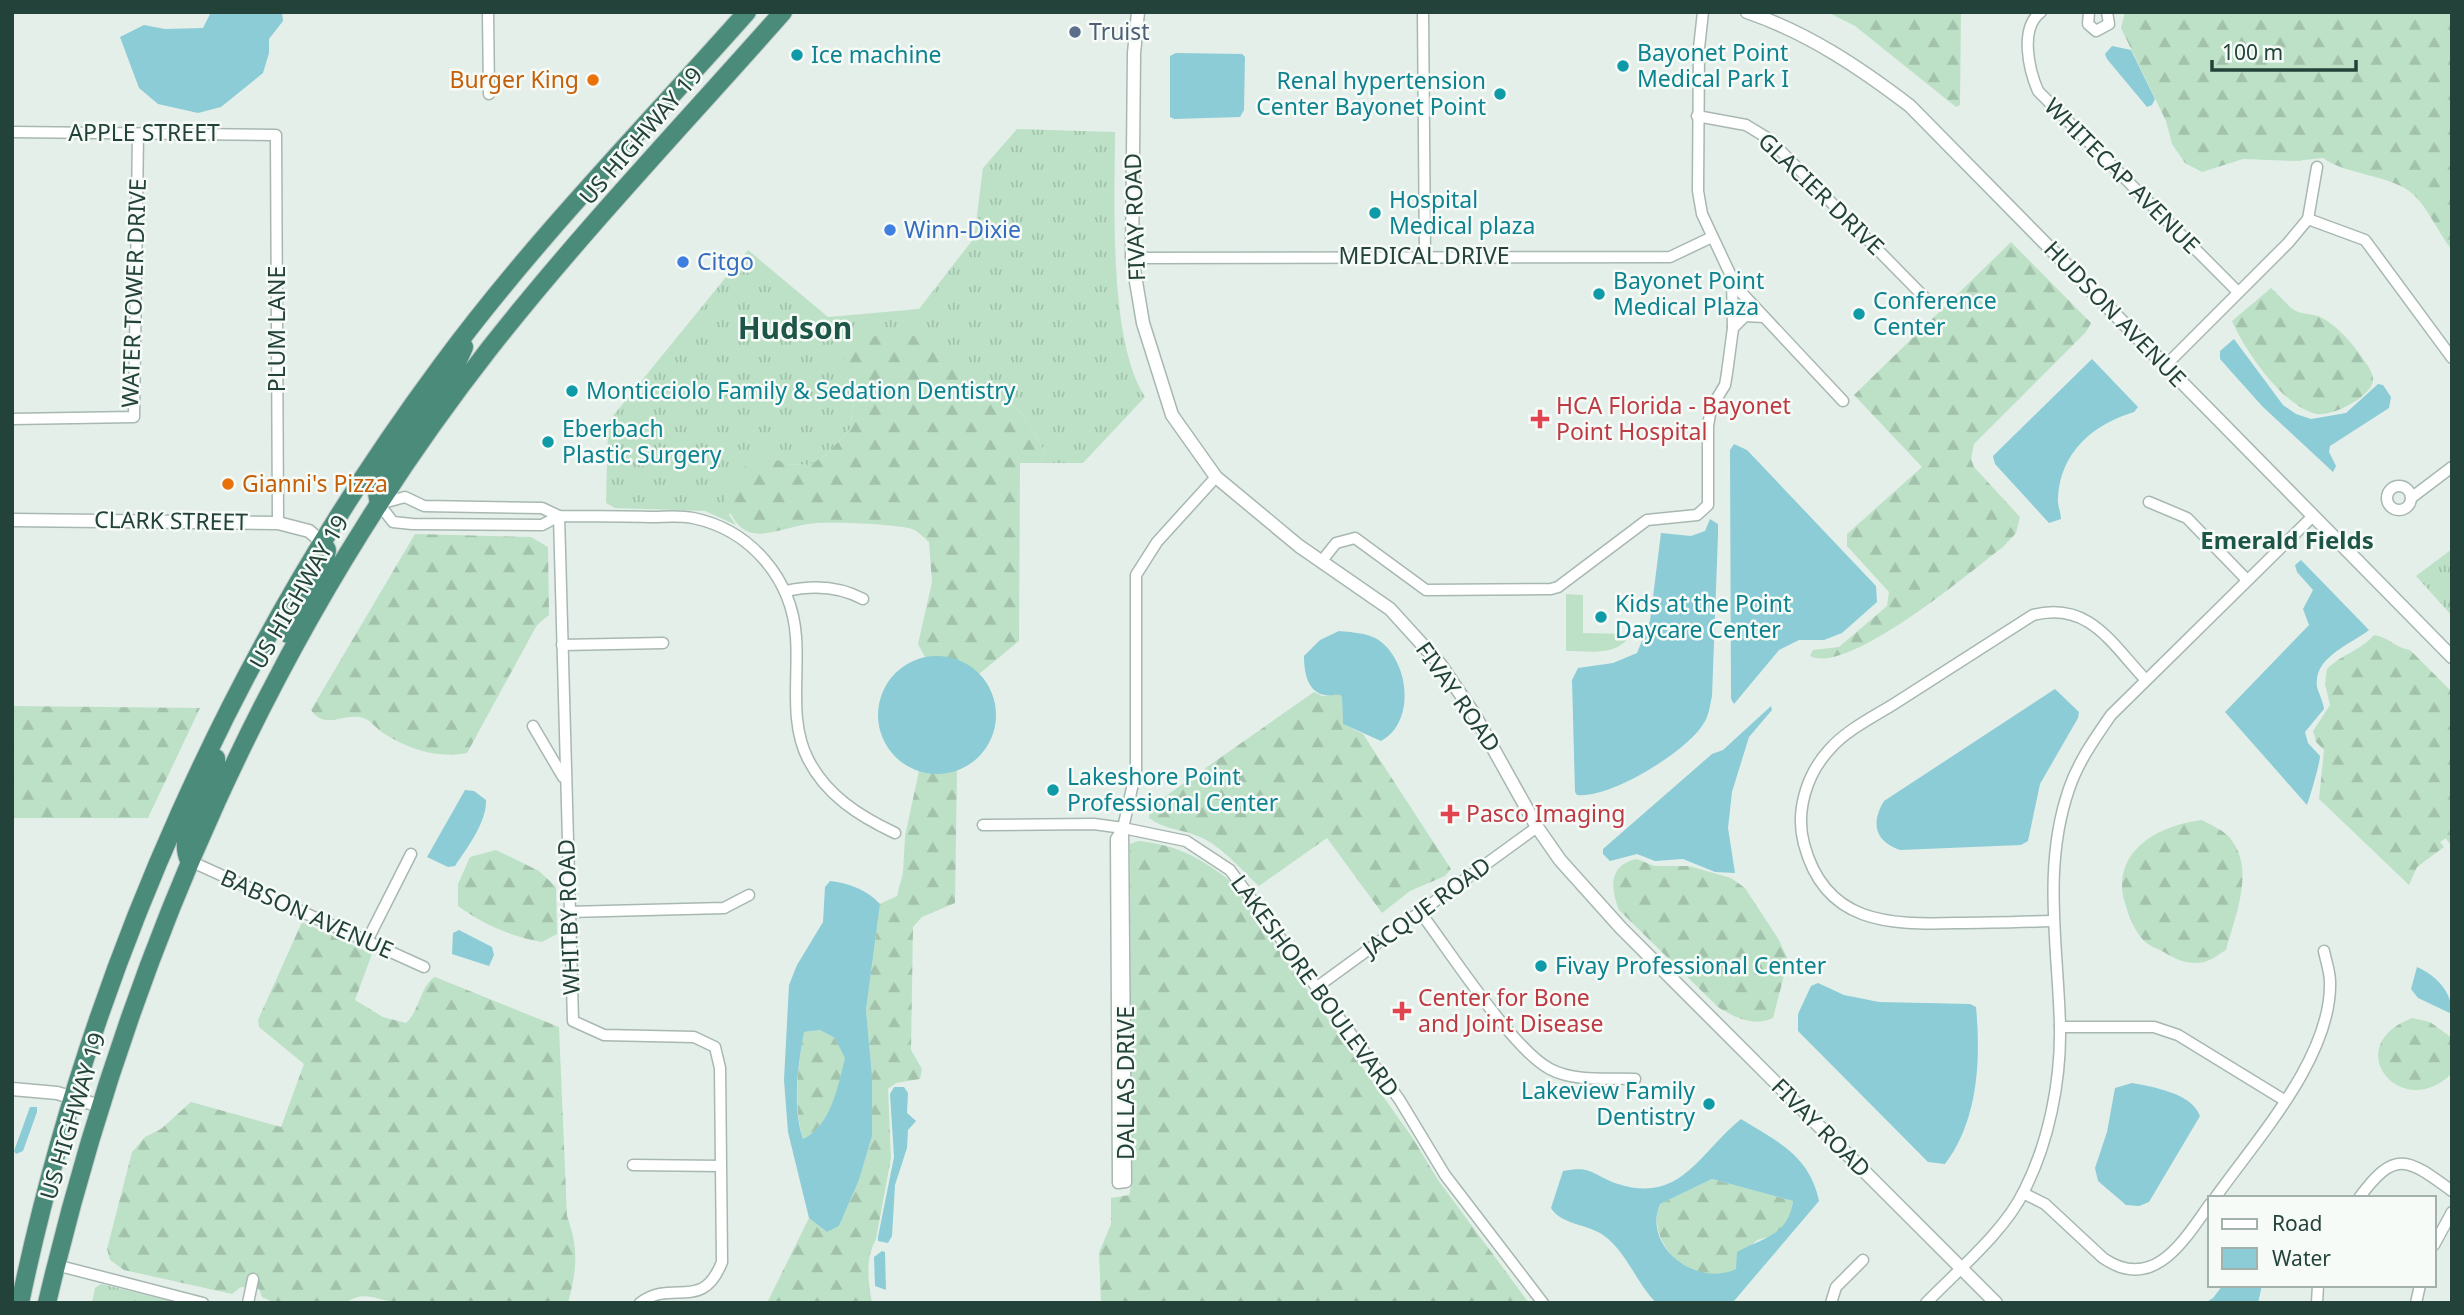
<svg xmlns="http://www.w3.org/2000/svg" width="2464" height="1315" viewBox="0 0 2464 1315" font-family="'Noto Sans',sans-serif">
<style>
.grass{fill:url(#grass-tufts)}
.forest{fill:url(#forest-firs)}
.park{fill:#bde1c6}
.water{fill:#8bccd6;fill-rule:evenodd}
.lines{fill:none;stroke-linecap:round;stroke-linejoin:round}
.minor-casing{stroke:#a7b8b1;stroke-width:13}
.tertiary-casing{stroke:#a7b8b1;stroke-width:15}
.trunk-casing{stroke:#c1cac8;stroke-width:20}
.minor{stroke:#fff;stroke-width:10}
.tertiary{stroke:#fff;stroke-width:12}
.trunk{stroke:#4a8b7a;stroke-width:18}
.service-dot{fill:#5c6f8a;stroke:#f6fbf8;stroke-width:2.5}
.culture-dot{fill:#0f9aa8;stroke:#f6fbf8;stroke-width:2.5}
.food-dot{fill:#e8710a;stroke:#f6fbf8;stroke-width:2.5}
.shop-dot{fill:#3f7fe0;stroke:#f6fbf8;stroke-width:2.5}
.health-dot{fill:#e0444e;stroke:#f6fbf8;stroke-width:2.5}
.labels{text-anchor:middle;stroke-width:5;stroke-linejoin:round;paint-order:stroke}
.service-label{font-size:23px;fill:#4e5e75;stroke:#f6fbf8;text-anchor:start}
.culture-label{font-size:23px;fill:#0d838f;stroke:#f6fbf8;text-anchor:start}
.food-label{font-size:23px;fill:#c56008;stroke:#f6fbf8;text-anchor:end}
.street-label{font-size:23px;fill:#234239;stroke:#f6fbf8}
.shop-label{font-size:23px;fill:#366cbe;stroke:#f6fbf8;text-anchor:start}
.health-label{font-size:23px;fill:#be3a42;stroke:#f6fbf8;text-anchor:start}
.neighbourhood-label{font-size:24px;font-weight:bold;fill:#1d5646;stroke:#f6fbf8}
.district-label{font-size:30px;font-weight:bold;fill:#1d5646;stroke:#f6fbf8}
</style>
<defs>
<pattern id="grass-tufts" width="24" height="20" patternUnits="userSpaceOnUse" patternTransform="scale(1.75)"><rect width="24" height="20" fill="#bde1c6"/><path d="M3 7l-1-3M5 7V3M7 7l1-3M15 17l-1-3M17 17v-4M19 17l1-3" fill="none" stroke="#a2c2ab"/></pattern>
<pattern id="forest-firs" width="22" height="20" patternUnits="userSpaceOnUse" patternTransform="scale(1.75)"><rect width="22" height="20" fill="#bde1c6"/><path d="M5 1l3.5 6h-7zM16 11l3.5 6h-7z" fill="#a2c2ab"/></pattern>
</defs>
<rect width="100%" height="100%" fill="#e5efea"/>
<g class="grass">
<path d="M1017,129l98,3c0,70 -7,207 30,265l-62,66h-43l5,-11 -25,-41 -42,-31 -133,-6 11,16 -6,39 -24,26 -17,10 -22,-1 -12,-5 -46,56 7,10 -31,-14 -90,-3 -9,-5 2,-81 140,-172 80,67 91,-8 55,-71 9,-70z"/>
<polygon points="2452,549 2452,616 2416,576"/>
<polygon points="101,1284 178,1303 92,1303 95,1288"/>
</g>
<g class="forest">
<polygon points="1827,12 1961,12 1960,105 1956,107 1855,26"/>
<path d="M2125,12h327v238c-13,-16 -24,-42 -38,-55 -23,-21 -66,-19 -91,-37l-28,3 -52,-2 -41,13 -17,-9 -13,-19 -6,-23 -45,-93z"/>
<path d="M2011,242l80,81 -5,9 -112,112 -3,15 3,8 46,50 -4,16 -13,14c-32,24 -155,129 -193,109l3,-6 26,-3 48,-41 2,-14 -42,-46v-12l75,-67 -68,-72z"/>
<path d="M2271,288c8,7 15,16 23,22 8,5 18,3 26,7 16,7 36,30 45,45 4,5 9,13 8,19 -3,17 -42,36 -57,33 -35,-10 -70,-62 -84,-93z"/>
<path d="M893,332l35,7 92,72 25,41 -5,11h-20l-1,178 -40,33c-18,-13 -32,-18 -54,-17l-7,-13 14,-62 -3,-40c-5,-4 -11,-11 -17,-13 -15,-5 -88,-8 -104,-5 -41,7 -65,27 -84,-25l13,-29 21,-9 17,-2 12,5 22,1 17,-10 24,-26 6,-39 -11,-16 -2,-18 16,-16z"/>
<path d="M415,534l116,3 17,10 1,68 -12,10 -70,128c-29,6 -59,-4 -84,-20 -6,-4 -11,-11 -17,-14 -20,-9 -40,13 -55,-9z"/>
<path d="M2374,635c15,2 21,13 36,15l42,42v148l-3,3 -3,-5 -6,4 4,5 -27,20 -8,18 -90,-86 5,-49 -8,-8 -3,-11 17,-26 -5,-21 2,-15c15,-15 33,-18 47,-34z"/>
<path d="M1314,692l8,4 17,-2 3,3 1,27 20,10 88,135 -6,7 -35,15 -28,22 -55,-75 -68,48c-18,-16 -36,-39 -59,-49 -17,-8 -35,-7 -51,-19l1,-11z"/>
<polygon points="12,706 200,708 148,818 12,818"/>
<path d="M957,770l-2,133 -33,14 -9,10 -2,123 11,19 -2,10 -24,4 -8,6 3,69 -15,81c-11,20 -8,42 -4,64h-105l42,-85 18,14 12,-6 20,-46 13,-44v-61l-6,-65 14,-106 17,-8 6,-23 2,-37 14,-65 19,3z"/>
<path d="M2202,820c9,5 21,10 28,18 26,31 5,78 -4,112 -6,3 -12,9 -19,11 -13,5 -29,0 -40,-7 -7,-5 -17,-7 -23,-13 -10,-11 -15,-24 -19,-38 -15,-51 33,-78 77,-83z"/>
<path d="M1138,841c39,4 59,15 90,38l184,258 26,43 91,123h-428l-2,-50 12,-29v-26l18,-3 2,-8 -1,-343z"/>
<path d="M496,850l43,21 17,16 1,47 -15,8c-32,-6 -58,-17 -84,-36v-22l12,-27z"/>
<path d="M1637,859l17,7h35l42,12 14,10 34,52 9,20 -15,58c-19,9 -38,0 -55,-11l-99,-97c-9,-22 -10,-46 18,-51z"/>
<path d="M302,922l70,32 -17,46 28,17 23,6c14,-13 14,-37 29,-46l124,50 8,189c12,33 10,53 1,87 -54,0 -117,5 -170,0 -20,-2 -34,-14 -52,0h-71l-13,-6 -3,-8 -18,-2 -9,7 -108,-24 -14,-10 -3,-11 25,-97 13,-15 16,-8 30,-27 90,25 23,-63 -45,-37 -1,-7z"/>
<path d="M2412,1018l18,4 22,16v35c-49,51 -115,-26 -40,-55z"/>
<path d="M820,1030l15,8 11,20c-8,28 -15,68 -43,81 -10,-34 -5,-73 1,-107z"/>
<path d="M1712,1179l81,22c-2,12 -5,25 -16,33 -6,4 -15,3 -21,7 -13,10 -13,30 -32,34 -37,9 -79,-36 -64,-71z"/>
</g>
<path class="park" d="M1566,594l17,1v38l48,1c-13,23 -42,17 -65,17z"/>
<g class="water">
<polygon points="211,12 282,12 283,21 269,39 269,53 263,73 221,107 198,113 158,104 139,88 120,37 144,25 165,29 203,28"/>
<polygon points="2112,46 2131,50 2155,99 2152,105 2147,107 2107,59 2105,54"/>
<polygon points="1176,53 1242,54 1245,57 1244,110 1240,117 1174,119 1170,117 1170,56"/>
<polygon points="2234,339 2283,405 2296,414 2311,419 2346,413 2378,384 2383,385 2391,397 2389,408 2330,446 2329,452 2336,466 2333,472 2262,406 2220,359 2220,351"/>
<path d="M2092,359l46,48 -4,5c-40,12 -74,40 -76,86 -1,7 3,14 3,21l-12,4 -54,-59 -2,-8z"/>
<polygon points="1734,444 1747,450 1876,586 1877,602 1842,633 1824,640 1799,640 1779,650 1734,704 1731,699 1730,450"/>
<path d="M1710,519l8,5v11l-6,161c-2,9 -3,19 -8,27 -16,28 -94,76 -127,72l-2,-3 -3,-112 6,-12 35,-5 24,-10 13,-32 11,-88 30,3 14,-5z"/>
<path d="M2301,560l68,70c-19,15 -56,27 -52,57 2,7 6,14 7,22l-19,23 3,11 12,13c0,7 -10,41 -13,49l-82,-93 84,-87 -6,-16 10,-19 -16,-18 -2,-7z"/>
<path d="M1339,631c12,1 27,2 38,8 32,20 40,83 4,102l-38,-17 -1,-27 -3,-3c-28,7 -35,-15 -35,-38l16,-16z"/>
<circle cx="937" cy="715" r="59"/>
<path d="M2055,689l24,23 -1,6 -38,66 -12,57 -7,4 -121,5c-26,-9 -29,-27 -16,-49z"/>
<polygon points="1771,706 1772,710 1749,737 1732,792 1728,828 1735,873 1715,872 1683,859 1655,861 1637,854 1610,861 1603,854 1603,849 1712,754 1723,750"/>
<path d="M465,790l9,1 12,9c1,22 -19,48 -31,66l-7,1 -21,-10z"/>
<path d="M830,881c19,2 37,9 50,23l-14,106 6,65v61l-13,44 -20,46 -12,6 -18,-14 -21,-86 -4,-52 5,-95 8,-20 26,-43 2,-35zM820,1030l15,8 10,20c-7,28 -14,68 -42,81 -11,-32 -5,-74 1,-107z"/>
<polygon points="459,930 492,947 494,955 489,966 452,954 453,933"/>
<path d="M2417,967c20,9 35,25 35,47l-34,-16 -7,-9z"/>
<path d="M1818,983l26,12 35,7 91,2 6,3c5,53 2,114 -31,157l-17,-2 -130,-131v-17l13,-28z"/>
<path d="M2132,1083c21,4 60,10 68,33l-51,86 -10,4 -13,-1 -28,-24 -3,-13 12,-36 8,-44z"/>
<polygon points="894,1087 904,1087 908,1093 907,1113 916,1121 908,1130 907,1148 895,1185 892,1236 888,1243 878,1241 878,1237 894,1157 890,1094"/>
<polygon points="30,1107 37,1107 37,1112 23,1151 16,1154 14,1151"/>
<path d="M1741,1119c36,22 69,37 78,82l-85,100 -78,2c-20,-21 -30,-52 -53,-68 -15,-11 -42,-10 -52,-27l12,-37c29,-6 29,4 55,13 63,20 81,-31 123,-65zM1712,1179l81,22c-5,35 -29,36 -56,51l-1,17c-40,19 -94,-23 -76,-65z"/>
<polygon points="882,1251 885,1252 886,1290 875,1286 874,1257"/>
<polygon points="2223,1285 2262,1285 2258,1303 2205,1303 2213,1298"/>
</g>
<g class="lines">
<g class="minor-casing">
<g id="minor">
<polyline points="488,12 489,94"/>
<polyline points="1423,12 1425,256"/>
<path d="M2041,12c-22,16 -12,58 -3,79l199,200"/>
<polyline points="2089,12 2088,24 2096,31 2109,24 2107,12"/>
<polyline points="1697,116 1746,125 1769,139 1929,302"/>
<polyline points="12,132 276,135 278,523"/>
<polyline points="2308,219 2365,240 2452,358"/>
<polyline points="1132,258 1670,257 1712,237"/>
<polyline points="1733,280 1738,289 1843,401"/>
<polyline points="1733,328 1745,316 1764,317"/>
<polyline points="2166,365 2288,243 2308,219 2317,167"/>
<polyline points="12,419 134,417 138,134"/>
<polyline points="1216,477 1157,542 1136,575 1136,770 1123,828 1186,841 1230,870 1399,1099 1445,1175 1543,1303"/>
<circle cx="2399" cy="498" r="12"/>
<polyline points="2411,498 2452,467"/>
<polyline points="2149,502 2187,518 2247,580"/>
<path d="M559,516l14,505 31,14 90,2 21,10 5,21 2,194c-20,51 -49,16 -82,41"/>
<path d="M559,516l-17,9 -130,-1 -19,-2 -14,-18 26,-7 19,9 118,2 17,8c30,0 61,0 91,1 14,0 29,-2 43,1 58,12 99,61 103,119 3,40 -7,85 12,122 18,36 51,57 87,74"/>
<polyline points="1321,562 1336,543 1355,538 1426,590 1551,589 1558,587 1647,520 1697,515 1708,505 1708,426 1711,408 1725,385 1727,373 1733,328 1732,278 1702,214 1698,191 1699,48 1703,12"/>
<path d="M786,591c26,-6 53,-5 77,8"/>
<polyline points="562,645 663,643"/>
<polyline points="533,726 563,777"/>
<polyline points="983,825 1094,824 1123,828"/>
<polygon points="1123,828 1126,1182 1118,1183 1116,839"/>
<polyline points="190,861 424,967"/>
<polyline points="568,912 724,908 749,895"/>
<path d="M1420,912c29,38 92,137 130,157 24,13 59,9 85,10"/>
<path d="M2053,921c-32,1 -64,2 -96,2 -68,2 -132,1 -153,-79 -9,-33 3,-70 25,-94 16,-19 44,-33 65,-46 47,-30 93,-60 139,-89 56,-14 78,28 112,64"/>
<polyline points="367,941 411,854"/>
<polyline points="1317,987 1537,827"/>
<polyline points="2060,1027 2154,1027 2178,1035 2284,1100"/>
<polyline points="633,1165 720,1166"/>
<path d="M2023,1193l22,11 58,54c51,35 81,-18 107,-54"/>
<path d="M2215,1198c41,-58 117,-141 115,-216 0,-10 -4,-21 -6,-31"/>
<path d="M2359,1198c36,-49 48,-40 93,-7"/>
<polyline points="2434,1245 2452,1212"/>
<polyline points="56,1265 203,1303"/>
<polyline points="248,1303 253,1279"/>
<polyline points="1831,1303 1836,1287 1863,1260"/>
<path d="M1926,1303c31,-32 79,-72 98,-112 25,-49 37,-110 36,-165 -2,-80 -18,-159 9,-237 9,-27 26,-51 42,-74l201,-198"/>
<polyline points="2317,1303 2318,1285"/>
<polyline points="2416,1303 2420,1285"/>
</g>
</g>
<g class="tertiary-casing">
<g id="tertiary">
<polyline points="1138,12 1134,53 1132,258 1143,323 1172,415 1216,477 1299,546 1390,609 1440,664 1474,714 1537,827 1560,860 1621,928 1996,1303"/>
<path d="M1747,12c61,21 112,55 163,94l542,551"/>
<polyline points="12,520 278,523 309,531 323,543"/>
<polyline points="12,1089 57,1093 100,1106"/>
</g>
</g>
<g class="trunk-casing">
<g id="trunk">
<polyline points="379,504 377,493 381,477 451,376 464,347"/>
<polyline points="288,634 324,568 327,550 323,543"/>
<path d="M189,860c-13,-27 17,-68 27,-93v-9"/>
<path d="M20,1303c70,-335 217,-662 421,-937 92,-125 203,-238 306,-354"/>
<path d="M47,1303c81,-344 224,-675 442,-954 92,-117 196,-226 294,-337"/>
</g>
</g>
<use href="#minor" class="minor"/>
<use href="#tertiary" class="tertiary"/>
<use href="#trunk" class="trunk"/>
</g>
<circle class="service-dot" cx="1075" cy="32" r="7"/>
<g class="culture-dot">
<circle cx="797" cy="55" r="7"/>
<circle cx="1623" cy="66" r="7"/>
<circle cx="1500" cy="94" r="7"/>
<circle cx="1375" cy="213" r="7"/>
<circle cx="1599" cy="294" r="7"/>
<circle cx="1859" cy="314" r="7"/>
<circle cx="572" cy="391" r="7"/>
<circle cx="548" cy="442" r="7"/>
<circle cx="1601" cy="617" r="7"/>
<circle cx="1053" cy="790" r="7"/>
<circle cx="1541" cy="966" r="7"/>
<circle cx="1709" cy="1104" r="7"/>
</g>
<g class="food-dot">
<circle cx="593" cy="80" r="7"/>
<circle cx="228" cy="484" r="7"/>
</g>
<g class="shop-dot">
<circle cx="890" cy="230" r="7"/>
<circle cx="683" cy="262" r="7"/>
</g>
<g class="health-dot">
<path d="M1536.5 408.5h7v7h7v7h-7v7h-7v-7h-7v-7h7z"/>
<path d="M1446.5 803.5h7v7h7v7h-7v7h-7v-7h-7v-7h7z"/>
<path d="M1398.5 1000.5h7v7h7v7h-7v7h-7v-7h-7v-7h7z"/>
</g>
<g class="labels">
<g class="service-label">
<text x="1089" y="40">Truist</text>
</g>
<g class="culture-label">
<text x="1637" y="61">Bayonet Point<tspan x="1637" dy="26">Medical Park I</tspan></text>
<text x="811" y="63">Ice machine</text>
<text x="1486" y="89" text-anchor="end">Renal hypertension<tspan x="1486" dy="26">Center Bayonet Point</tspan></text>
<text x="1389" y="208">Hospital<tspan x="1389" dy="26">Medical plaza</tspan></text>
<text x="1613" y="289">Bayonet Point<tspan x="1613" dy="26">Medical Plaza</tspan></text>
<text x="1873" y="309">Conference<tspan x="1873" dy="26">Center</tspan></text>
<text x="586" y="399">Monticciolo Family &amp; Sedation Dentistry</text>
<text x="562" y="437">Eberbach<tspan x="562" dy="26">Plastic Surgery</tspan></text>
<text x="1615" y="612">Kids at the Point<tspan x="1615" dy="26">Daycare Center</tspan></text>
<text x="1067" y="785">Lakeshore Point<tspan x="1067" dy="26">Professional Center</tspan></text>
<text x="1555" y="974">Fivay Professional Center</text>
<text x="1695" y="1099" text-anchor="end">Lakeview Family<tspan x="1695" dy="26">Dentistry</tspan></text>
</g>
<g class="food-label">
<text x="579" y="88">Burger King</text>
<text x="242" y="492" text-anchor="start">Gianni's Pizza</text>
</g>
<g class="street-label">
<text x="144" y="141">APPLE STREET</text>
<text transform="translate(641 136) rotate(-49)" y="8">US HIGHWAY 19</text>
<text transform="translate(2122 176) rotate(45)" y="8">WHITECAP AVENUE</text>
<text transform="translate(1821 194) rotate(44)" y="8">GLACIER DRIVE</text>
<text transform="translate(1135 217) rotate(-92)" y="8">FIVAY ROAD</text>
<text x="1424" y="264">MEDICAL DRIVE</text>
<text transform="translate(134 293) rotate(-88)" y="8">WATER TOWER DRIVE</text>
<text transform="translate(2115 314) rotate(46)" y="8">HUDSON AVENUE</text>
<text transform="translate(277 329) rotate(-90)" y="8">PLUM LANE</text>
<text transform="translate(171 521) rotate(1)" y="8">CLARK STREET</text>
<text transform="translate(299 592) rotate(-60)" y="8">US HIGHWAY 19</text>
<text transform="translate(1458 697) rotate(55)" y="8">FIVAY ROAD</text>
<text transform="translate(1427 907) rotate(-36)" y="8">JACQUE ROAD</text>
<text transform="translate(307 914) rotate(24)" y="8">BABSON AVENUE</text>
<text transform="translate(569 917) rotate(-92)" y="8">WHITBY ROAD</text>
<text transform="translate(1315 986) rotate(54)" y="8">LAKESHORE BOULEVARD</text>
<text transform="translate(1126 1083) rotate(-90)" y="8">DALLAS DRIVE</text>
<text transform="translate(73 1116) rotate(-73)" y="8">US HIGHWAY 19</text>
<text transform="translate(1821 1128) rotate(45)" y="8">FIVAY ROAD</text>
</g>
<g class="shop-label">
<text x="904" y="238">Winn-Dixie</text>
<text x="697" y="270">Citgo</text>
</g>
<g class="health-label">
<text x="1556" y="414">HCA Florida - Bayonet<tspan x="1556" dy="26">Point Hospital</tspan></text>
<text x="1466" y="822">Pasco Imaging</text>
<text x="1418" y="1006">Center for Bone<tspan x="1418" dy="26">and Joint Disease</tspan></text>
</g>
<g class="neighbourhood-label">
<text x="2287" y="549">Emerald Fields</text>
</g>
<g class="district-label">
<text x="795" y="339">Hudson</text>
</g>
</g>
<rect width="2464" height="1315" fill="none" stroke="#234239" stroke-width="28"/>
<rect x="2208" y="1196" width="228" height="91" fill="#f6fbf8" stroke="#a2b1ac" stroke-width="2"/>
<rect x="2222" y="1219" width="35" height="10" fill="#ffffff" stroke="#a2b1ac" stroke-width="2"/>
<text x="2272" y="1231" font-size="21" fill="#234239">Road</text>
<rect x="2222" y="1248" width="35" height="21" fill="#8bccd6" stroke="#a2b1ac" stroke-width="2"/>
<text x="2272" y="1266" font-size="21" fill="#234239">Water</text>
<path d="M2212 60v10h144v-10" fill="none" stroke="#234239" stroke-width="3.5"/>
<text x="2222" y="60" font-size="21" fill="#234239" stroke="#f6fbf8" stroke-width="5" paint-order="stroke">100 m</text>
</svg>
